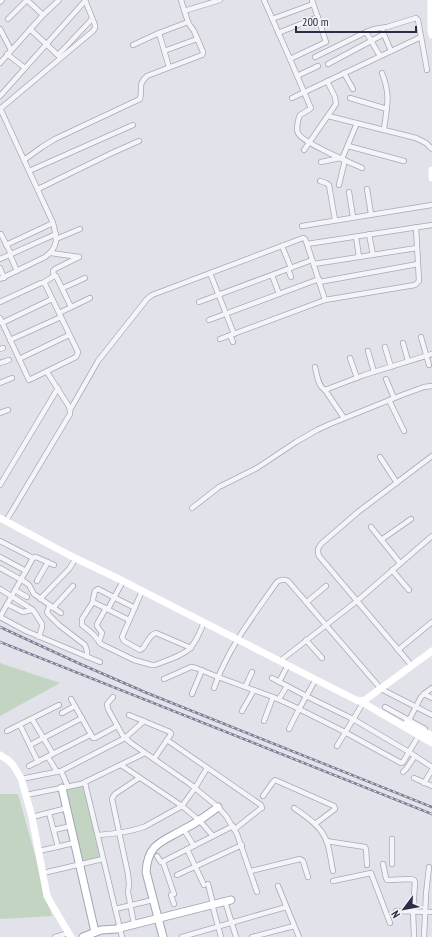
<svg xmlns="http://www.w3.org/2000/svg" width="432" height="937" viewBox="0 0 432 937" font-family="'PT Sans Narrow',sans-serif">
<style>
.green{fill:#c3d4c3}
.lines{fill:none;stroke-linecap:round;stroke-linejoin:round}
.street-casing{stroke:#a7a9b5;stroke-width:6}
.primary-casing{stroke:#a1a5b6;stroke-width:9}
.street{stroke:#f5f5f9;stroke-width:4.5}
.secondary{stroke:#fff;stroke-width:7}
.primary{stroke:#fff;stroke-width:7}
.rail-casing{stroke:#7b7f94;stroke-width:2.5}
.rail{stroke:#f2f3f8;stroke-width:1;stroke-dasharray:3;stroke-linecap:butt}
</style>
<rect width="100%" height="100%" fill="#e2e3ea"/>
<g class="green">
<polygon points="0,663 60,683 0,716"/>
<polygon points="85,783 103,859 79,865 62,788"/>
<polygon points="0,794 18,794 52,916 0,919"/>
</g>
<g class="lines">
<g class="street-casing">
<g id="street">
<polyline points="27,0 43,15"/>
<path d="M264,0l26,59 20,47 1,2 -1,1 -10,6c-2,4 -4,14 -2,18 3,9 53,30 64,35"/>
<polyline points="0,2 2,0"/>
<polyline points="184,11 220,0"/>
<polyline points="8,19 27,0"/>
<polyline points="272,19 313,4"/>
<polyline points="0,29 11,50"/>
<polyline points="30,29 60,57"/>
<polyline points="366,32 380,56"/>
<polyline points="383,32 391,51"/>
<polyline points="159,33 169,67"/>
<polyline points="278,33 318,17"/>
<polyline points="133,45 159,33 188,22"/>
<polyline points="164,51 197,39"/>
<polyline points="7,54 25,68"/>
<polyline points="58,55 92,19"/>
<polyline points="315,57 366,32 374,29 387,27 416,18 418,20 427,70"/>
<polyline points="290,59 326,42 312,0"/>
<polyline points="0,63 43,15 59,0"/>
<polyline points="328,64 384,34"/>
<polyline points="344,73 353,89"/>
<path d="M382,73c9,23 5,33 2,56"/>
<polyline points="297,76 318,66"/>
<polyline points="0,96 85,1"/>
<polyline points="292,98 421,37"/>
<polyline points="350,98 387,109"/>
<path d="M0,108l53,115c4,15 6,24 -8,34l-45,22"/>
<polyline points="0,109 93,31 95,28 95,25 85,0"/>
<polyline points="328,116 416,138 426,143 432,149"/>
<polyline points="348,146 404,161"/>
<polyline points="304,150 336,104 335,97 327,81"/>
<polyline points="342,159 357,123"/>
<path d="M24,160l18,-13 13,-8 85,-40c3,-10 -3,-14 7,-23l55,-21 1,-2v-1l-9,-21 -5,-7 -2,-5 -6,-19"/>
<polyline points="321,162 340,158"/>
<polyline points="29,171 133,125"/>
<polyline points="320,181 326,183 329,185 335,220"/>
<polyline points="339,185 345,160"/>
<polyline points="38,189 112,153 139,141"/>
<polyline points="367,189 371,214"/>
<polyline points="349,192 353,217"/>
<polyline points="302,226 432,205"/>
<polyline points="1,234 11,254"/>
<polyline points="369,234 373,255"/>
<polyline points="356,237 359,257"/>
<polyline points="56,239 80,229"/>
<polyline points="307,244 432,225"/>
<polyline points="6,245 53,223"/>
<polyline points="282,246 291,268"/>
<polyline points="51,253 79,257"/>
<polyline points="10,255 17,271"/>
<polyline points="0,259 56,234"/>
<polyline points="314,264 417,248"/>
<polyline points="0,268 4,278"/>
<polyline points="288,269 291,277"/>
<polyline points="210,273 234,334"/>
<polyline points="272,275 279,294"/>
<polyline points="54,276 53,271 55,269 79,257"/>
<polyline points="319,282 418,264"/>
<polyline points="43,283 54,276 56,276 71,307"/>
<polyline points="63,288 85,278"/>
<polyline points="0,302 41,283 43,283 45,284 78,352 77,355 76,357 29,380 0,318"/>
<polyline points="199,302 312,260"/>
<polyline points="59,313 90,298"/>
<polyline points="209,320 319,279"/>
<polyline points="2,323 52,299"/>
<polyline points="230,335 233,342"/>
<polyline points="421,337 429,365"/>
<polyline points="220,339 325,300 415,285 419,281 416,227"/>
<polyline points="10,340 61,317"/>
<polyline points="403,343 408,361"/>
<polyline points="385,347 391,367"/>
<polyline points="0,349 3,348"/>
<polyline points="368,351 374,372"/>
<polyline points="350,358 357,378"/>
<polyline points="19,359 69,335"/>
<polyline points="0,363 9,360"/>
<path d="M315,367c2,8 3,19 10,23l39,-15 68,-21"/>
<polyline points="386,379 394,398"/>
<polyline points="0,383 12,378"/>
<polyline points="325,390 344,418"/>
<polyline points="389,400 404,431"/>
<polyline points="70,410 98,361 147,299 152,295 303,238 305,239 307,244 325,300"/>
<polyline points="0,413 8,410"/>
<polyline points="380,457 397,483"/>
<polyline points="0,485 58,388"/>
<polyline points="192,508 219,487 257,468 296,442 317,430 330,424 402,395 424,387 432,386"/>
<polyline points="6,521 70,414 70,410 68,405 47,372"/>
<polyline points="371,527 400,563"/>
<polyline points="381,540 411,519"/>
<polyline points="0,541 33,558"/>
<polyline points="0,557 26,571"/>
<polyline points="0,568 25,582 29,585 34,594 61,613"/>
<polyline points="392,570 409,590"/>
<polyline points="37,581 48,562"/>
<polyline points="0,589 27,606 33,610 42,624 42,627 39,637"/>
<polyline points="15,590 27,597"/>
<path d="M142,591l-20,46 2,4 16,9 3,-2c4,-5 7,-14 13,-15l35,15"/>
<polyline points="40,599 69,569 76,558"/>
<path d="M93,602l-11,17v6l11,9 8,10 33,16 18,5h3c10,-4 30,-10 36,-18 6,-7 10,-17 13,-25"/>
<polyline points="307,602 326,586"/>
<polyline points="7,604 23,612 32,610"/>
<polyline points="50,605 47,612 48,614 59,625 85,645 87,651 87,657"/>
<polyline points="53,608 73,586"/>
<polyline points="108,609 123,581"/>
<polyline points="0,617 26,631 100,662"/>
<polyline points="0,617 33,558 36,557 54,565"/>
<polyline points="129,620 93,602 93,599 95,591 98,589 135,608"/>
<polyline points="306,640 322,658"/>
<polyline points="99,642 102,633 97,626 97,624 106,608"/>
<polyline points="398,650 432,622"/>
<polyline points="280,661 357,601 432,536"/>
<path d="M412,666l-93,-110c-2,-6 -1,-8 2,-12l37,-32 74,-56"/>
<polyline points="272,678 306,696 353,719 409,752 432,767"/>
<polyline points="164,679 191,667 196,668 218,677 273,697 293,706 341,730 401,763 403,762 419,735"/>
<polyline points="279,682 288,665"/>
<polyline points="245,687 252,672"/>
<path d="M214,688c14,-40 39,-72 63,-106 4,-3 7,-3 11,-1l93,108 51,26"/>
<polyline points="192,694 202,670"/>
<polyline points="424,694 432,698"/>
<polyline points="113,697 107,704 108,709 123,736 131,743 190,784 218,807 226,816 237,834 257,892"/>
<polyline points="71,699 93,738 95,738 117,726"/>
<polyline points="279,699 287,686"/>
<polyline points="385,707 425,729"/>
<polyline points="242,711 254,690"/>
<polyline points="62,713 75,706"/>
<polyline points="129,715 170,732 171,734 154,759"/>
<polyline points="32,719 53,754"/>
<polyline points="409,720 421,697 424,694 432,688"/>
<polyline points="264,721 273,697"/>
<polyline points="20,725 38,762"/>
<polyline points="289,729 299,709 316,679"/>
<polyline points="7,731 59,705"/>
<polyline points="167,740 261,805 262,808 260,809 235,829"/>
<polyline points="30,745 82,718"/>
<polyline points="337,746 363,703"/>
<polyline points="48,757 57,772"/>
<polyline points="121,765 182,806 200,821 213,836"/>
<polyline points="29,766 90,735"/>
<polyline points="61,771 68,787"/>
<polyline points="403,772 406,769 415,756"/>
<polyline points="414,778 432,786"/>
<polyline points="21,779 61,771 125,738 144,721"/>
<polyline points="85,783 122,937"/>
<polyline points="424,783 432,770"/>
<polyline points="26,795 81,784 145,753"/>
<polyline points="263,796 273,782 275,780 334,806 335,809 315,824"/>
<path d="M294,808c13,9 27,18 33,34 3,9 4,20 6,29"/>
<polyline points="49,813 58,847"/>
<polyline points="32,817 67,808"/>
<polyline points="54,830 71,826"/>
<polyline points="184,830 194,846"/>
<path d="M98,835c15,-1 31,-3 46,-8l38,-21 13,-18 12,-20"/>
<polyline points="326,841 365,847 366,849 367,865"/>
<polyline points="187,849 204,885"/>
<polyline points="39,851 74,843"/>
<polyline points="157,856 161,862 163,862"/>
<polyline points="383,864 386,878 387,880 411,879 414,880 415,882 413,911 414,937"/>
<polyline points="392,864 392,839"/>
<polyline points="251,871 300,859 303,861 308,877"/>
<polyline points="43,873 103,859"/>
<polyline points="177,875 242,845"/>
<polyline points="333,881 371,873 390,923"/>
<polyline points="208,884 213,904"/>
<polyline points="278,886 299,937"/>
<polyline points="174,894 163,862 164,861 233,826"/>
<polyline points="171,895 174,904"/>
<polyline points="225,901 236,937"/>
<polyline points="212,904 221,937"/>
<polyline points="115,909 153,900"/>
<polyline points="396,911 432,912"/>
<polyline points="134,924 128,892 129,884 128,874 112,799 113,797 115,794 139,778"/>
<polyline points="55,937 69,933"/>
<polyline points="182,937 286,907"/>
<polyline points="252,937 294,926"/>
<polyline points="424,937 426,894 429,867"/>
</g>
</g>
<g class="primary-casing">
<g id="primary">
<polyline points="62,788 95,932"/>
<polyline points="83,937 101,930 116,929 231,900"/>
<path d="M163,937l-17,-65c2,-29 16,-30 38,-43 13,-6 23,-14 34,-22"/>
</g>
</g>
<use href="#street" class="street"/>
<g class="secondary">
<polyline points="431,0 431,30 432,35"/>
<polyline points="432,170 432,178"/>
<polyline points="0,518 69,555 123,581 356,700 360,701 365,700 432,651"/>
<polyline points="360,701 432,743"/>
<polyline points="407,723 432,736"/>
<polyline points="0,755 8,760 13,765 21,778 23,785 32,817 47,896 52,905 71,937"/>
</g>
<use href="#primary" class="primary"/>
<g class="rail-casing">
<g id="rail">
<polyline points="0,627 78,663 147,693 432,807"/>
<polyline points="0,642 432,814"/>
</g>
</g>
<use href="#rail" class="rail"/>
</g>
<g transform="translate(404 909) rotate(238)" stroke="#f2f3f8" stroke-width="3" paint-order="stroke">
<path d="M0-3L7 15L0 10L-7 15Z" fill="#2a2d43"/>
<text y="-6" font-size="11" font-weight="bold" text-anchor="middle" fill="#2a2d43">N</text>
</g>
<path d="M296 26v6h120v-6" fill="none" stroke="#2a2d43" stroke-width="2"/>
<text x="302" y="26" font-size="12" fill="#2a2d43" stroke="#f2f3f8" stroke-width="3" paint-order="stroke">200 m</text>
</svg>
